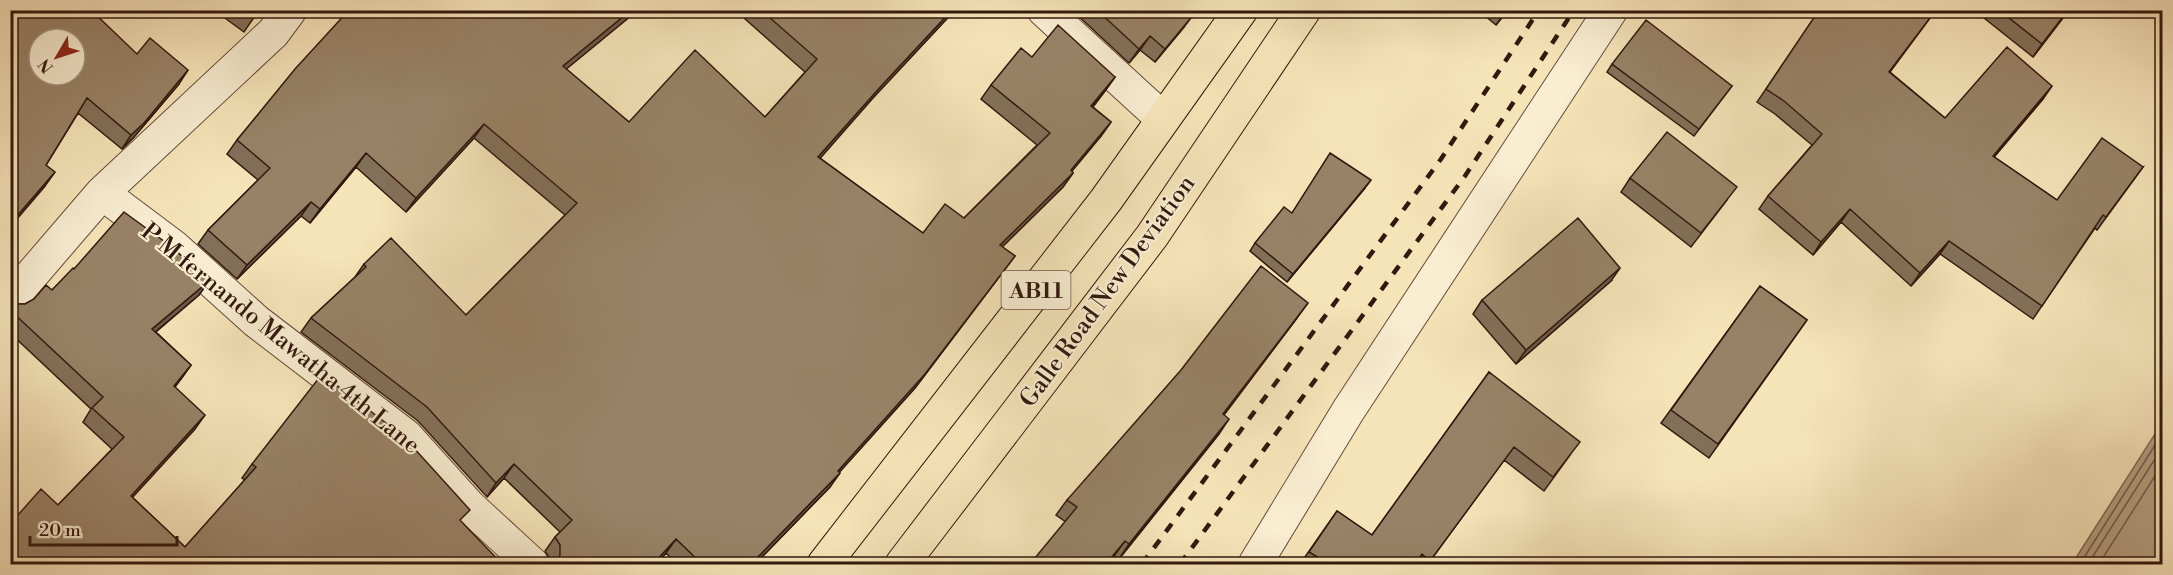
<svg xmlns="http://www.w3.org/2000/svg" width="2173" height="575" font-family="'Libre Bodoni',serif">
<rect width="100%" height="100%" fill="#f6e4b9"/>
<filter id="stains"><feTurbulence type="fractalNoise" baseFrequency=".00333" numOctaves="4"/><feColorMatrix values="0 0 0 0 .2 0 0 0 0 .09 0 0 0 0 .02 0 0 0 .5 -.17"/></filter>
<radialGradient id="worn" r=".72"><stop offset=".6" stop-color="#630" stop-opacity="0"/><stop offset="1" stop-color="#630" stop-opacity=".3"/></radialGradient>
<path fill="#b39f7f" stroke="#7f6952" stroke-width="1.5" d="M2162,423V564H2072Z"/>
<g fill="none" stroke-linecap="round" stroke-linejoin="round">
<path stroke="#725c46" stroke-width="1.5" d="M2080,564L2162,434
M2088,564L2162,448
M2099,564L2162,465"/>
<defs>
<path id="street" d="M1044,10L1163,119
M102,193L174,247L256,321L406,436L469,506L532,564
M10,300L102,193L273,33L290,10
M1255,564L1348,411L1611,10"/>
<path id="primary" d="M824,564L1106,200L1241,10
M902,564L1152,236L1304,10"/>
</defs>
<use href="#street" stroke="#634b39" stroke-width="35"/>
<use href="#primary" stroke="#32180e" stroke-width="35"/>
<use href="#street" stroke="#f9edd2" stroke-width="33"/>
<use href="#primary" stroke="#f6e4b9" stroke-width="33"/>
<path stroke="#32180e" stroke-width="4.5" stroke-dasharray="10 10" stroke-linecap="butt" d="M1142,564L1441,159L1539,10
M1180,564L1465,176L1574,10"/>
</g>
<path fill="#837059" stroke="#32180e" stroke-width="1.5" d="M10,10L137,54L179,84L134,137L122,149L78,113L46,165L45,186L10,227Z
M214,10H259L244,32Z
M349,10H638L566,69L629,122L765,117L805,72L735,10H955L872,99L820,158L923,233L964,218L1037,145L981,99L991,85L1032,57L1115,77L1105,91L1093,107L1111,122L1101,136L1072,171L1073,173L1063,187L1002,247L1015,256L915,388L839,472L830,487L755,564H677L666,553L656,564H550V559L545,551L555,537L560,532L504,478L487,497L418,421L301,332L311,318L355,277L364,264L466,315L565,215L474,138L406,212L356,167L310,223L301,216L237,279L198,244L208,230L258,180L227,154L237,140Z
M1191,10L1184,27L1155,62L1140,50L1129,63L1073,11Z
M1478,10H1508L1496,25Z
M1813,10H1936L1890,72L1945,118L2043,99L1994,157L2057,200L2143,167L2097,230L2095,228L2033,319L1940,254L1911,286L1841,222L1813,255L1759,209L1768,196L1812,145L1775,114L1757,102L1817,14Z
M1974,10H2069L2033,57Z
M1612,64L1732,86L1694,136L1607,72Z
M1630,178L1727,200L1691,247L1621,192Z
M1365,188L1287,282L1250,251L1255,243Z
M74,269L209,281L199,295L156,332L191,365L175,387L195,429L132,497L185,547L245,480L242,478L252,464L462,522L10,564L58,505L112,449L83,422L91,409L10,333V301L17,304H25L52,290Z
M1611,281L1516,364L1473,314L1482,300Z
M1760,286L1807,320L1709,458L1661,423Z
M1297,318L1224,415L1219,434L1119,559L1056,515L1067,500Z
M1489,372L1570,455L1544,491L1504,460L1428,564H1300L1337,511L1372,535Z"/>
<path fill="#6a5b48" stroke="#32180e" stroke-width="1.5" d="M631,10H638L553,80L563,66Z
M952,10H955L872,99L809,171L818,157L882,85Z
M1507,10H1508L1496,25L1504,14Z
M2068,10H2069L2033,57L2042,44Z
M1194,14L1184,27L1155,62L1165,49Z
M1150,36L1140,50L1129,63L1139,49Z
M188,70L179,84L134,137L122,149L131,135Z
M1115,77L1105,91L1082,120L1091,106Z
M2052,86L2043,99L1984,169L1993,156Z
M1111,122L1101,136L1061,184L1071,170Z
M484,124L474,138L406,212L416,198Z
M366,153L356,167L310,223L320,209Z
M55,172L45,186L10,227V224Z
M1073,173L1063,187L990,259L1000,245Z
M1371,180L1365,188L1287,282L1293,274Z
M311,202L301,216L237,279L247,265Z
M1850,209L1841,222L1813,255L1821,242Z
M1949,241L1940,254L1911,286L1920,273Z
M1015,256L915,388L828,485L838,471Z
M1620,268L1611,281L1516,364L1526,350Z
M209,281L199,295L142,343L152,329Z
M1308,303L1297,318L1213,429L1223,414Z
M191,365L181,379L164,400L174,386Z
M205,415L195,429L121,510L131,496Z
M1229,419L1219,434L1119,559L1129,544Z
M514,464L504,478L487,497L496,483Z
M840,473L830,487L755,564H751Z
M676,539L666,553L656,564H653Z
M1125,541L1114,556L1107,564H1106Z"/>
<path fill="#988267" stroke="#32180e" stroke-width="1.5" fill-rule="evenodd" d="M10,10H91L137,54L150,38L188,70L144,123L131,135L87,98L46,165L55,172L10,224ZM39,39H75V75H39Z
M244,10H259L254,18Z
M349,10H631L563,66L629,122L695,50L765,117L817,59L761,10H952L882,85L818,157L923,233L945,204L964,218L1050,133L991,85L1021,48L1032,57L1058,25L1115,77L1091,106L1111,122L1071,170L1073,173L1000,245L1015,256L925,374L838,471L840,473L751,564H702L676,539L653,564H553L556,562L560,555V545L555,537L572,520L514,464L496,483L427,407L311,318L366,267L364,264L391,238L466,315L577,203L484,124L416,198L366,153L320,209L311,202L247,265L208,230L270,168L237,140L295,69Z
M1097,10H1191L1194,14L1165,49L1150,36L1139,49Z
M1500,10H1507L1504,14Z
M1819,10H1936L1889,72L1945,118L2007,47L2052,86L1993,156L2057,200L2102,138L2143,167L2106,217L2103,215L2042,306L1949,241L1920,273L1850,209L1821,242L1768,196L1822,134L1784,101L1766,89Z
M1999,10H2068L2042,44Z
M1646,20L1732,86L1699,129L1612,64Z
M1667,132L1737,187L1701,233L1630,178Z
M1330,153L1371,180L1293,274L1255,243L1284,207L1292,213Z
M124,212L172,247L209,281L152,329L191,365L174,386L205,415L131,496L185,547L256,467L252,464L322,374L403,436L470,510L460,520L502,564H10V524L41,489L58,505L124,437L92,408L103,397L10,310V301L17,304H25L34,299L46,285L52,290L73,268L74,269Z
M1578,218L1620,268L1526,350L1482,300Z
M10,255L17,261L10,268Z
M1261,266L1308,303L1223,414L1229,419L1129,544L1125,541L1106,564H1030L1077,507L1067,500L1181,370Z
M1760,286L1807,320L1718,444L1671,410Z
M1489,372L1580,442L1553,477L1514,447L1430,561L1422,554L1415,564H1329L1309,552L1337,511L1372,535Z"/>
<g text-anchor="middle" stroke-width="4.5" stroke-linejoin="round" paint-order="stroke">
<rect fill="#f9edd2" stroke="#6e5849" stroke-width="1.5" x="1001.5" y="271" width="69" height="38" rx="4.5"/>
<g font-size="22" font-weight="bold" fill="#32180e">
<text x="1036" y="298">AB11</text>
</g>
<g font-size="24" fill="#32180e" stroke="#f9edd2">
<text transform="translate(1107 291) rotate(-54)" y="8">Galle Road New Deviation</text>
<text transform="translate(281 338) rotate(39)" y="8">P M fernando Mawatha 4th Lane</text>
</g>
</g>
<rect width="2173" height="575" fill="none" stroke="#f6e4b9" stroke-width="36"/>
<rect x="12" y="12" width="2149" height="551" fill="none" stroke="#32180e" stroke-width="3"/>
<rect x="18" y="18" width="2137" height="539" fill="none" stroke="#32180e" stroke-width="1.5"/>
<g transform="translate(57 57) rotate(231)"><circle r="28" fill="#f9edd2" stroke="#a99884" stroke-width="1.5"/>
<path d="M0-4.5L10 22L0 15L-10 22Z" fill="#8f2418"/>
<text y="-9" font-size="16" font-weight="bold" text-anchor="middle" fill="#32180e">N</text>
</g>
<path d="M30 536v9h147v-9" fill="none" stroke="#32180e" stroke-width="3"/>
<text x="39" y="536" font-size="18" fill="#32180e" stroke="#f9edd2" stroke-width="4.5" paint-order="stroke">20 m</text>
<rect width="100%" height="100%" filter="url(#stains)"/>
<rect width="100%" height="100%" fill="url(#worn)"/>
</svg>
